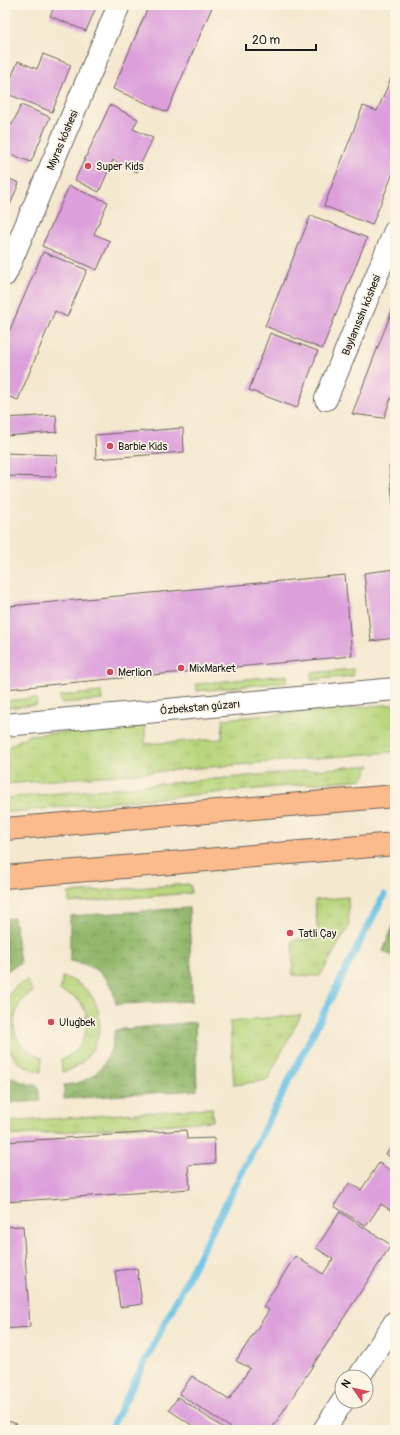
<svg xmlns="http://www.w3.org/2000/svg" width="400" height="1435" font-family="Pangolin,sans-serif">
<defs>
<pattern id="grass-tufts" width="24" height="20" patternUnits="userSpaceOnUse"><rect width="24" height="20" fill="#b8d67d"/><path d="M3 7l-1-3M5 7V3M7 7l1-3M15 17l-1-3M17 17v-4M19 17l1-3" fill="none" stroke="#9eb76b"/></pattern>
<pattern id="forest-crowns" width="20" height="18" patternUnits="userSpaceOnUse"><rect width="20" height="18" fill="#92b76c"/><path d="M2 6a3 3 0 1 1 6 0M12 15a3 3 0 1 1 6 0" fill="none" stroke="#769458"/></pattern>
</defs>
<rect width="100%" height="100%" fill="#fcf5e5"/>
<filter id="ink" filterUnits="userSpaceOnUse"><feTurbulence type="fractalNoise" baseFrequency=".025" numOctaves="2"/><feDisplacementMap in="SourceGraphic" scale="8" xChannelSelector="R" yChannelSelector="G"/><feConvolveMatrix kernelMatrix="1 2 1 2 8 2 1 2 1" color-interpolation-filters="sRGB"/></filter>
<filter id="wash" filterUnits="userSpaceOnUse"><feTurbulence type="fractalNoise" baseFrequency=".012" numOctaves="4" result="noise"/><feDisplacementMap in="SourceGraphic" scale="16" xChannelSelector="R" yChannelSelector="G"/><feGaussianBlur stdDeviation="0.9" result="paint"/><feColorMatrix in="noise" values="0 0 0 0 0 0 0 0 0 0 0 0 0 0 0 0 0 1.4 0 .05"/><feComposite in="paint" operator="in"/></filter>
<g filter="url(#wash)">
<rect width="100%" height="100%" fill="#f4e8cf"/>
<path fill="url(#grass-tufts)" stroke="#6a794c" d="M353,669V676L312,680L311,673Z
M287,675V682L197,691L196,684Z
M101,692L102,700L61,703L60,696Z
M36,698L37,705L5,708V701Z
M395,704V745L392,752L5,784V749L29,735L145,725V744L222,739L223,719Z
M370,765L363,779L11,812L5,810V798Z
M189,884L191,887V893L69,903V893Z
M348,897L349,926L320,976L293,975L292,940L318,939L315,900Z
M63,977C75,980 86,987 93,998C109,1025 94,1066 62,1072L61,1059C83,1054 94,1022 81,1003C76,996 68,994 60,991Z
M27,980L33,992C24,996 19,1003 16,1013C9,1034 22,1051 42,1057L41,1072L25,1067L18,1062L5,1045V1000L15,987Z
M301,1015L267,1080L234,1085L230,1021Z
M212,1108L213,1121L5,1136V1122Z"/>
<path fill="url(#forest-crowns)" stroke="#576a44" d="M189,908L192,1001L116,1004C112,977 96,965 70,961V916Z
M14,918L20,963L5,972V919Z
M395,921V958L383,951Z
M195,1022L197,1090L64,1099V1085C97,1083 111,1061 115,1030Z
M5,1073C15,1080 26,1084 38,1086L40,1101L5,1103Z"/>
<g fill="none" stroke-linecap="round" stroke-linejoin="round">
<path stroke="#6ac3e7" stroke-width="7" d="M110,1430L384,895"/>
</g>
<g id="blocks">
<path fill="#dc9fdb" d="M55,5H97L86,31L50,16Z
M149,5H213L167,112L113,89Z
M43,54L71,65L52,112L5,93L18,61L37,69Z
M395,69V168L372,225L324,206L363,106L377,111Z
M21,105L50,117L31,162L5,152V122L12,125Z
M110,105L138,119L133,129L153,138L137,172L113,160L99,192L75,180Z
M5,177L19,183L5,217Z
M69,186L108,202L94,234L110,241L97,270L42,246Z
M311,215L367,238L322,349L265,326Z
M43,252L87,270L67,317L55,311L18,400L7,396L5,402V341Z
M395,303V387L384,418L352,414Z
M270,333L318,351L297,408L249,390Z
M56,415L57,432L5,436V418Z
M183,428L184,452L96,459L95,435Z
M5,453L57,455L56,477L5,476Z
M389,466H395V513H394Z
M395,569V638L371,641L364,573Z
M345,575L352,656L5,689V610L10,609V606Z
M186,1130L187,1139L214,1138L215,1163L188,1165L190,1189L5,1202V1142Z
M395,1141V1160L386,1154Z
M379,1163L395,1173V1213L381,1204L366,1226L334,1206L349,1183L361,1190Z
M340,1212L391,1245L271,1430H234L179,1394L192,1376L229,1400L250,1368L236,1361L269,1310L263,1307L295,1256L323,1274L333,1259L316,1248Z
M23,1226L30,1327L5,1329V1227Z
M137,1268L142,1304L120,1307L115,1271Z
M178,1397L226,1430H195L196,1428L169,1410Z
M5,1420L17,1424L15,1430H5Z"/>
</g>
</g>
<g filter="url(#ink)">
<use href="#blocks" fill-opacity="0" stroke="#68635b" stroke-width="1"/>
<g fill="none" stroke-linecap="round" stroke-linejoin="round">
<defs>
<path id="street" d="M5,275L119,5
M326,399L395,231
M5,725L395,689
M359,1377L395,1322
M324,1430L343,1401"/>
<path id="primary" d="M5,829L395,796
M5,877L395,844"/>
</defs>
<use href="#street" stroke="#68635b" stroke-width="24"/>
<use href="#primary" stroke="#68635b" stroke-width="24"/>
<use href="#street" stroke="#fff" stroke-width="22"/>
<use href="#primary" stroke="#fbbb8c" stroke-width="22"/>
</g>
</g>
<g fill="#d1495b" stroke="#fcf5e5" stroke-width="1.5">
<circle cx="88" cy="166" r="4"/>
<circle cx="110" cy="446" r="4"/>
<circle cx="181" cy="668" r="4"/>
<circle cx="110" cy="672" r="4"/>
<circle cx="290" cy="933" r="4"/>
<circle cx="51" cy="1022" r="4"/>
</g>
<g text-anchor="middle" stroke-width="3.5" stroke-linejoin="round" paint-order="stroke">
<g font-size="11" fill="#1c1c1c" stroke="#fcf5e5">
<text transform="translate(62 140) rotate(-67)" y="4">Miyras kóshesi</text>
<text transform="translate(361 315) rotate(-68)" y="4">Baylanısshı kóshesi</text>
<text transform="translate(200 707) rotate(-5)" y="4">Ózbekstan gúzarı</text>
</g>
<g font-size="11" fill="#1c1c1c" stroke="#fcf5e5" text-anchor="start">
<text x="96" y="170">Super Kids</text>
<text x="118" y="450">Barbie Kids</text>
<text x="189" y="672">MixMarket</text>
<text x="118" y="676">Merlion</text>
<text x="298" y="937">Tatli Çay</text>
<text x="59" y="1026">Uluǵbek</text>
</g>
</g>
<rect width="400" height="1435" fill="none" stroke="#fcf5e5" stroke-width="20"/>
<g transform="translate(354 1389) rotate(304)"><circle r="19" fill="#fcf5e5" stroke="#a29e95"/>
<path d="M0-3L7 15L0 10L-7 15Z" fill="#d1495b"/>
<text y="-6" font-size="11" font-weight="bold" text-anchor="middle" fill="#1c1c1c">N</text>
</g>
<path d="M246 44v6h70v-6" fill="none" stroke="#1c1c1c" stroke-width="2"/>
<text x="252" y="44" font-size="12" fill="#1c1c1c" stroke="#fcf5e5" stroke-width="3" paint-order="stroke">20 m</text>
</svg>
